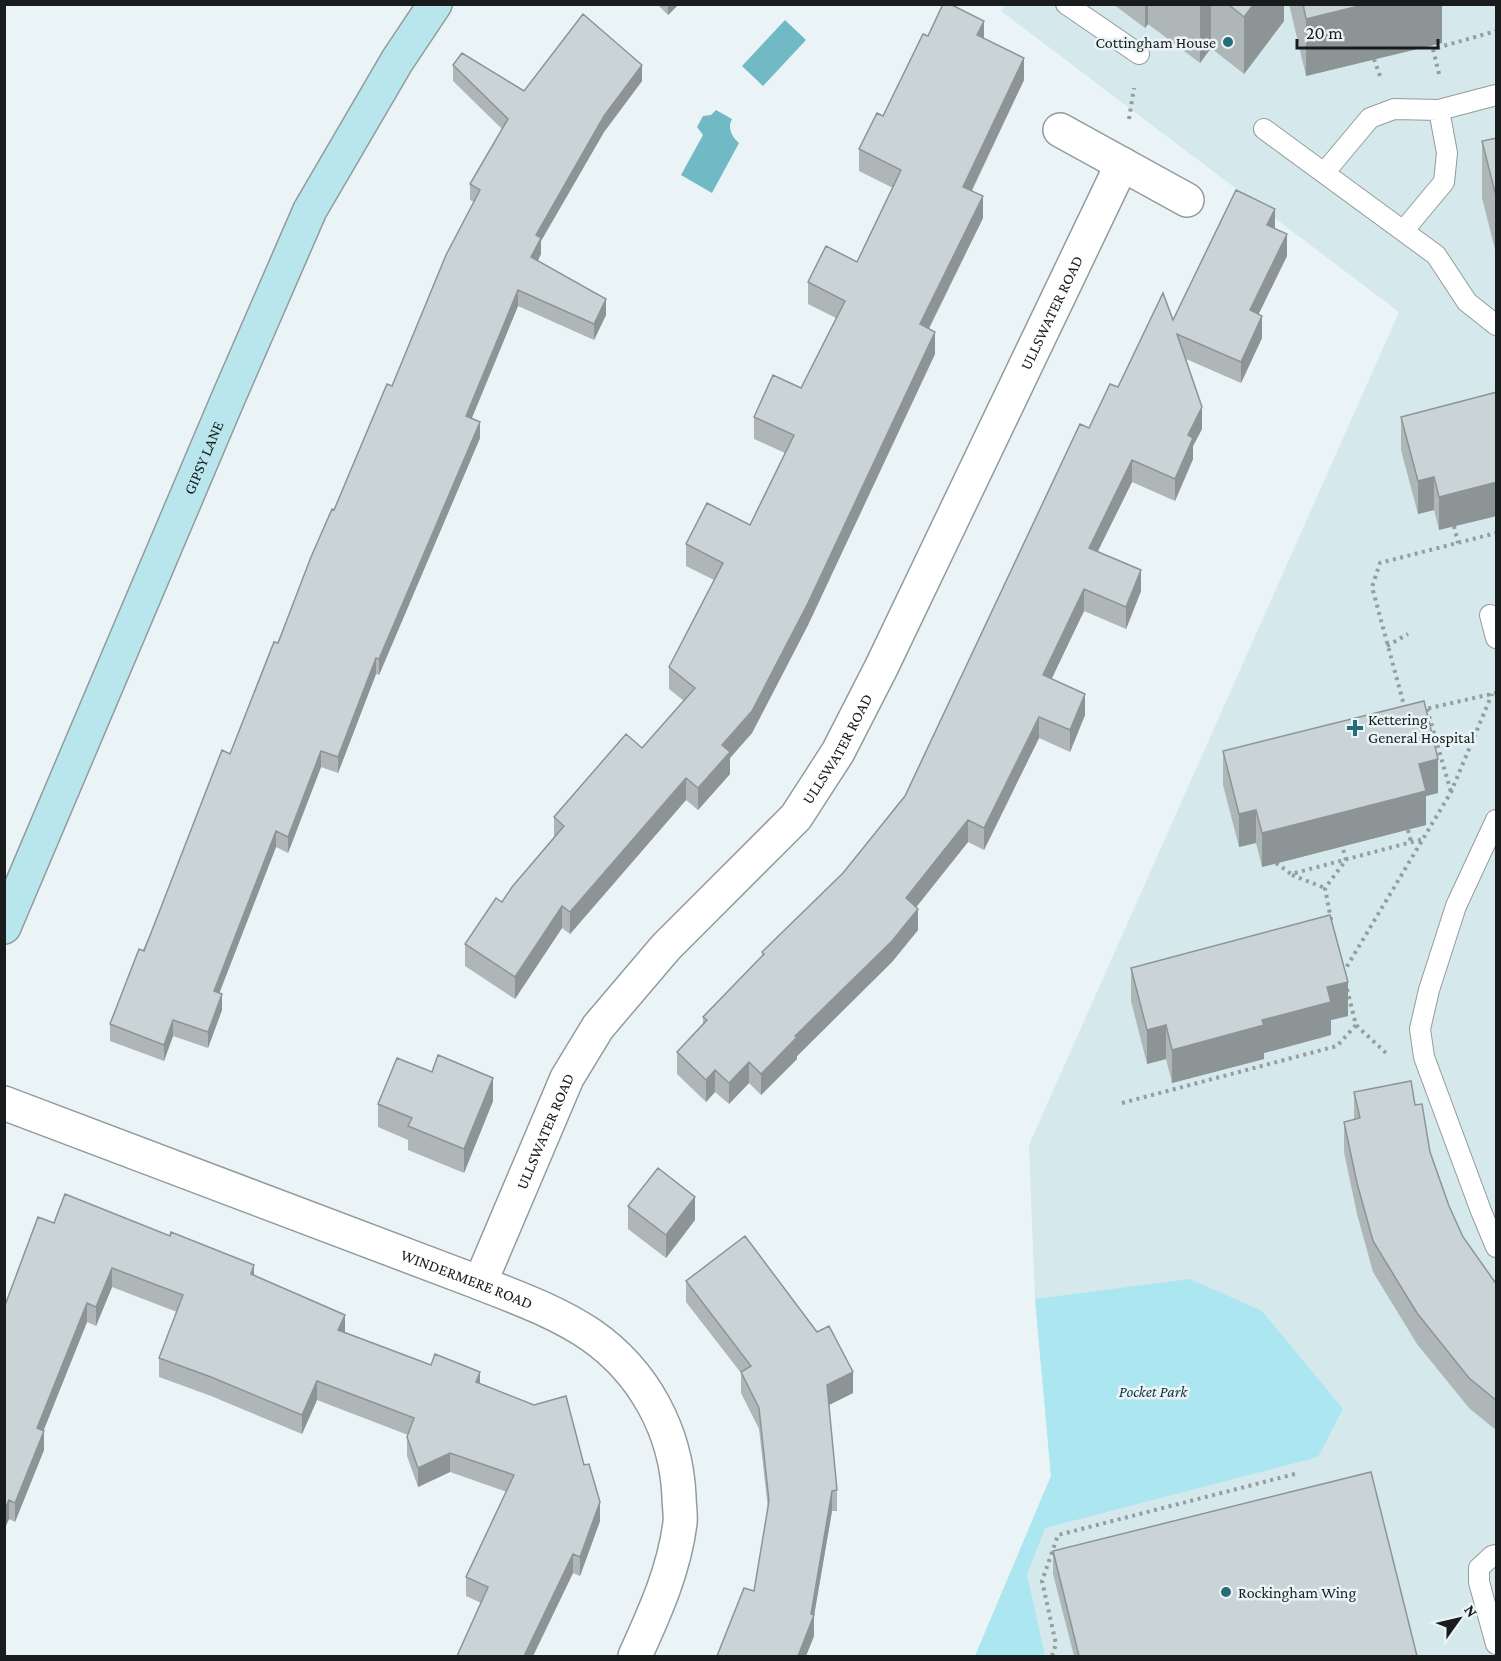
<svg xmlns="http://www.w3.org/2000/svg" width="1501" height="1661" font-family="'Crimson Pro',serif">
<rect width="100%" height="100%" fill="#eaf4f6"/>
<path fill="#d5e8ec" d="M1006,4L1496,5V1656H975L1051,1476L1035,1299L1029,1145L1399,312L1001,11Z"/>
<path fill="#abe6f1" d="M1190,1279L1262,1311L1343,1409L1318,1457L1045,1528L1027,1575L1045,1656H975L1051,1476L1035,1299Z"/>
<path fill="#72b9c6" d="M785,20L806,40L763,86L742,66Z
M716,110L732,119C727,128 732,137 739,143L712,193L681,175L703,135L697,127L703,116L711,115Z"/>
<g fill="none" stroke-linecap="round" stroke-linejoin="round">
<defs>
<path id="lane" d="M1066,4L1139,54
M1264,129L1436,255L1467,302L1496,325
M1324,173L1370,118L1394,109L1439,110L1496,95
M1404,230L1444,182L1447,153L1439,110
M1490,615L1496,638
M1496,820L1456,906L1429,990L1420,1029L1424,1057L1481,1211L1496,1247
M1496,1555L1492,1556L1479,1568V1582L1496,1644"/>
<g id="street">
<path d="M1060,130L1187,200"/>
<path id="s1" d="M4,1103L480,1283C518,1298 557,1312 591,1335C644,1372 676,1431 679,1496C679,1505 681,1515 680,1523C674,1571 654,1614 635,1656"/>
<path id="s2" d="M480,1283L567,1078L598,1027L666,947L796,817L838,752L881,668L1122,164"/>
</g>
<g id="secondary">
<path id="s3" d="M4,927L227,401L310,210L397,61L435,4"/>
</g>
</defs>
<use href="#lane" stroke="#929b9d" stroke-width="22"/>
<use href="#street" stroke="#929b9d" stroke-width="36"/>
<use href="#secondary" stroke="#929b9d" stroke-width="36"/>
<path stroke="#959d9e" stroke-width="4" stroke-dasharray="3 4.5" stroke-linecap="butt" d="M1374,59L1380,76
M1439,74L1433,49L1496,31
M1129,119L1134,88
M1454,526L1458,543
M1387,646L1408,634
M1405,709L1372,587L1380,563L1496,533
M1427,709L1451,792
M1421,710L1496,693
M1408,830L1411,842
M1276,863L1291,874L1423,839
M1292,875L1325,888
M1331,920L1325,888L1346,860L1342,845
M1343,973L1451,792L1492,694
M1347,989L1356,1025L1386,1053
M1122,1103L1337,1046L1356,1025
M1052,1656L1056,1644L1042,1581L1058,1535L1295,1474"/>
<use href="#lane" stroke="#fff" stroke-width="20"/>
<use href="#street" stroke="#fff" stroke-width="33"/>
<use href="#secondary" stroke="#b9e6ed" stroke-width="33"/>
</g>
<path fill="#aeb6b8" d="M657,4H679L668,15Z
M1113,4H1284V21L1244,74L1211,48L1200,63L1148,24L1145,28Z
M1289,4H1442V43L1306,76Z
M928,36L984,38L1024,80L972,191L983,218L929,329L935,354L808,625L752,733L730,758V774L698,810L686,800L570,934L562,928L515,999L465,966V944L502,902L554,837V817L642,748L684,701L669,689V667L714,580L686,566V544L750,525L785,453L754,439V417L801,388L836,318L808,304V282L857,262L893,188L859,171V149L883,116Z
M453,65L524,91L642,81L604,132L541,241V254L538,261L606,315L594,340L518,306L472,418L480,438L379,675L376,674L338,773L321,767L288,853L276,847L219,993L222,1010L208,1048L173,1036L164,1061L110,1041V1024L230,754L334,510L392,386L474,202L470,200V184L502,129L453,81Z
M1497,138V257L1482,198V141Z
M1275,229L1287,256L1258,314L1262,338L1241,383L1186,359L1202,429L1193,446V459L1175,501L1132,482L1098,551L1141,591L1126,629L1084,611L1051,679L1085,715L1070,752L1039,738L984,850L968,842L916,907L918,930L892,962L797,1056V1059L761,1095L749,1083L729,1104L715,1092L706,1102L677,1074V1052L703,1024V1017L762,956V952L843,873L905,796L1089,428L1118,387L1173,320Z
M1497,392L1439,530L1434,510L1418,514L1401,450V417Z
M1223,751L1438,793L1426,796V825L1262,867L1256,843L1239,847L1223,785Z
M1131,968L1348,1016L1331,1020V1035L1264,1053V1059L1172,1083L1166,1059L1147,1064L1131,1001Z
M1354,1092L1415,1105L1430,1152L1449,1206L1463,1237L1497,1285V1431L1469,1408L1417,1344L1373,1272L1357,1214L1344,1152V1122L1354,1119Z
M493,1101L464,1173L408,1150V1140L378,1127V1104Z
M628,1206L695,1220L666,1258L628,1229Z
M54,1223L254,1276L345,1332L480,1384L584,1465L600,1521L580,1576L573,1573L533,1656H457L481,1603L466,1596V1577L507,1492L450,1472L418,1487L407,1456V1437L408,1435L317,1400L302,1434L211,1396L159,1377V1358L177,1312L112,1287L96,1326L87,1322L43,1431L44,1450L15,1522L9,1519L4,1530Z
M686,1281L853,1393L829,1405L837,1490V1511H832L814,1615V1636L806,1656H717L754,1591L768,1509L759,1429L741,1393V1373L686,1302Z
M1053,1551L1417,1656H1074L1053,1574Z"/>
<path fill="#8d9496" d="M668,4H679L668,15Z
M1145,4H1148V24L1145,28Z
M1201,4H1211V48L1200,63V6Z
M1254,4H1284V21L1244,74V17Z
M1367,4H1442V43L1306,76V19Z
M984,21V43L977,35Z
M1024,58V80L963,208V187Z
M642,65V81L604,132L541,241V254L531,273V257L536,235L604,116Z
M983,196V218L920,346V324Z
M1275,209V231L1267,225Z
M1287,234V256L1250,332V310Z
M518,290V306L466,432V416Z
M606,299V315L594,340V324Z
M1262,316V338L1241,383V362Z
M935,332V354L808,625L752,733L730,758V774L698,810V788Z
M1202,407V429L1193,446V459L1175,501V479L1188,435Z
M480,422V438L379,675V659Z
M1132,460V482L1089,569V548Z
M1434,477V510L1418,514V481Z
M1497,482V516L1439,530V497Z
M1141,570V591L1126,629V607Z
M1084,589V611L1043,697V675Z
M376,658V674L338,773V757Z
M1085,694V715L1070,752V730Z
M1039,717V738L984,850V828Z
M321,751V767L288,853V837Z
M1438,759V793L1426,796V825L1262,867V833L1419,764Z
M686,778V800L570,934V912Z
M1256,810V843L1239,847V814Z
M968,820V842L906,920V898Z
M276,831V847L214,1007V991Z
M562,906V928L515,999V977Z
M918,909V930L892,962L797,1056V1059L761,1095V1074L795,1036Z
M1348,982V1016L1331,1020V1035L1264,1053V1059L1172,1083V1050L1327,987Z
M222,994V1010L208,1048V1032Z
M173,1020V1036L164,1061V1045Z
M1166,1025V1059L1147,1064V1030Z
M749,1062V1083L729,1104V1083Z
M715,1070V1092L706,1102V1080Z
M493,1078V1101L464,1173V1149Z
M695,1197V1220L666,1258V1235Z
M254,1265V1284L251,1274Z
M112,1268V1287L96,1326V1307Z
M87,1303V1322L37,1447V1428Z
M345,1315V1334L338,1330Z
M480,1372V1391L476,1382Z
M853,1372V1393L827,1406V1385Z
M317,1381V1400L302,1434V1415Z
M44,1431V1450L15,1522V1503Z
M450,1453V1472L418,1487V1468Z
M832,1491V1511L814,1616V1636L806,1656H798L811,1614Z
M9,1500V1519L4,1530V1511Z
M600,1502V1521L580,1576V1557Z
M573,1554V1573L533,1656H524Z"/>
<path fill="#cad4d6" stroke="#8d9496" stroke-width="1.5" d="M943,4H950L984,21L977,35L1024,58L963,187L983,196L920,324L935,332L808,603L752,711L722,745L730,752L698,788L686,778L570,912L562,906L515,977L465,944L496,898L502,902L512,887L564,826L554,817L626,734L642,748L695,688L669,667L723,563L686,544L707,503L750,525L794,435L754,417L773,375L801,388L845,301L808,282L826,246L857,262L901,170L859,149L877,113L883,116L923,34L928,36Z
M1228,4H1254L1244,17Z
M1303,4H1367L1306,19Z
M583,14L642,65L604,116L536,235L541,238L531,257L606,299L594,324L518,290L466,416L480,422L379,659L376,658L338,757L321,751L288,837L276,831L214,991L222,994L208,1032L173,1020L164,1045L110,1024L139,949L144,951L222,750L230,754L274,642L278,643L311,557L332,509L334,510L387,384L392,386L446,255L480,190L470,184L508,119L453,65L462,53L524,91Z
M1497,138V200L1482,141Z
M1236,190L1275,209L1267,225L1287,234L1250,310L1262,316L1241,362L1177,334L1202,407L1188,435L1193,438L1175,479L1132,460L1089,548L1141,570L1126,607L1084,589L1043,675L1085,694L1070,730L1039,717L984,828L968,820L906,898L918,909L892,941L795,1036L797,1037L761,1074L749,1062L729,1083L715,1070L706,1080L677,1052L707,1020L703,1017L764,954L762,952L843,873L905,796L1080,424L1089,428L1110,384L1118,387L1163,293L1173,320Z
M1497,392V482L1439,497L1434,477L1418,481L1401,417Z
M1424,701L1438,759L1419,764L1426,791L1262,833L1256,810L1239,814L1223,751Z
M1330,915L1348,982L1327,987L1331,1002L1262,1020L1264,1025L1172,1050L1166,1025L1147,1030L1131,968Z
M438,1055L493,1078L464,1149L408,1126L412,1118L378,1104L397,1058L432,1072Z
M1411,1081L1415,1105L1422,1104L1430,1152L1449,1206L1463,1237L1497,1285V1401L1469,1378L1417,1313L1373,1241L1357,1183L1344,1122L1360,1118L1354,1092Z
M658,1168L695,1197L666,1235L628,1206Z
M65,1194L170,1236L171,1232L254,1265L251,1274L345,1315L338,1330L431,1365L435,1354L480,1372L476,1382L534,1405L566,1396L584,1465L589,1464L600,1502L580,1557L573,1554L524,1656H457L488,1587L466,1577L514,1475L450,1453L418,1468L407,1437L414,1418L317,1381L302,1415L211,1377L159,1358L183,1295L112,1268L96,1307L87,1303L37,1428L44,1431L15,1503L9,1500L4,1511V1308L38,1217L54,1223Z
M745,1236L817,1332L829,1326L853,1372L827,1385L837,1490L832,1491L811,1614L814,1615L798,1656H717L744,1588L754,1591L769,1501L759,1408L741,1372L751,1366L686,1281Z
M1371,1472L1417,1656H1079L1053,1551Z"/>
<g fill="#266d7a" stroke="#eaf4f6" stroke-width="2">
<circle cx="1228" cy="42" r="6"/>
<path d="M1352 719h6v6h6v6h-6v6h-6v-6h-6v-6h6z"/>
<circle cx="1226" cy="1592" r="6"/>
</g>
<g text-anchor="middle" stroke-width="5" stroke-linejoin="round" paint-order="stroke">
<g font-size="16" fill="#181c1c" stroke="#eaf4f6" text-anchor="start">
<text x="1216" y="48" text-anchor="end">Cottingham House</text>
<text x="1368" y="725">Kettering<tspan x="1368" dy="18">General Hospital</tspan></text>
<text x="1238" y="1598">Rockingham Wing</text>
</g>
<g font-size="16" fill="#181c1c" stroke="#eaf4f6">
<text dy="6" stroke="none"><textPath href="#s2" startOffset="1137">ULLSWATER ROAD</textPath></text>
<text dy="6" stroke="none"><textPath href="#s3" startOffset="510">GIPSY LANE</textPath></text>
<text dy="6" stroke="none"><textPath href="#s2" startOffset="651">ULLSWATER ROAD</textPath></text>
<text dy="6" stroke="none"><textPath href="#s2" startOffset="165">ULLSWATER ROAD</textPath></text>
<text dy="6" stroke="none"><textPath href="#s1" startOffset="495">WINDERMERE ROAD</textPath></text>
</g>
<g font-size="16" font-style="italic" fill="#11343b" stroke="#eaf4f6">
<text x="1153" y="1397">Pocket Park</text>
</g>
</g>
<rect width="1501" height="1661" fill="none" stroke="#181c1c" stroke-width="12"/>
<g transform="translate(1459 1619) rotate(56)" stroke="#eaf4f6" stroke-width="4.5" paint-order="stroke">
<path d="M0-4.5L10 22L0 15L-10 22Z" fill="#181c1c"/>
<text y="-9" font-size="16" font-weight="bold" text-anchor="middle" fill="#181c1c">N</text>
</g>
<path d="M1297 39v9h141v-9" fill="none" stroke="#181c1c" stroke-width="3"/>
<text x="1306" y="39" font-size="18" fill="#181c1c" stroke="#eaf4f6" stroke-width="4.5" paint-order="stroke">20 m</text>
</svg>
